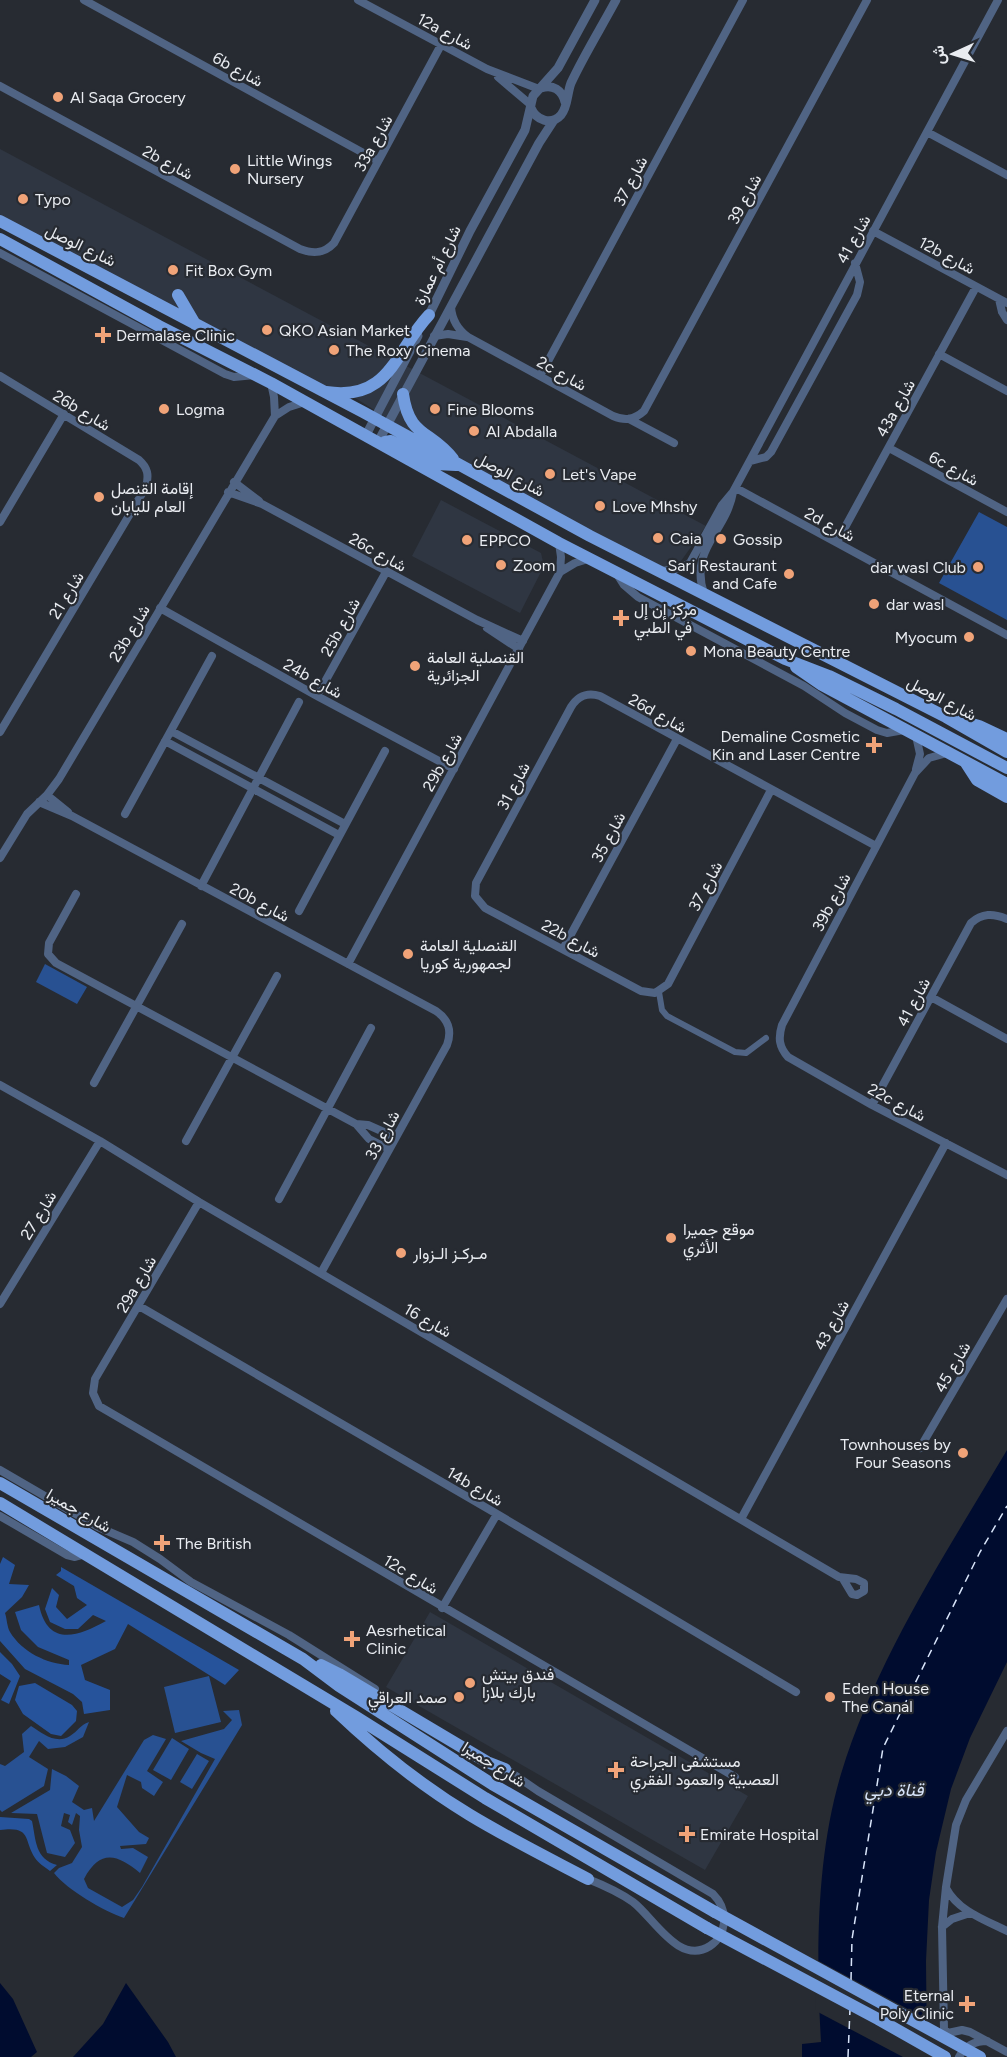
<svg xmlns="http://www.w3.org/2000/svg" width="1007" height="2057" font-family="Figtree,Vazirmatn,sans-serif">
<rect width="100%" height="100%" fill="#272b32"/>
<path fill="#2f3642" d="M0,149L706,526L676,568L665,576L423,441L349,394L321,392L0,220Z
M441,500L541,553L544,566L520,613L412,556Z
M430,1612L748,1796L705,1870L386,1687Z"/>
<path fill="#285192" d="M979,512L1007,527V620L939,583Z
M45,964L87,987L77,1004L36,982Z
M209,1676L221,1722L175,1733L164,1687Z
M239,1710L242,1725L124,1918C104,1911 67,1890 54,1873L59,1868L72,1863L82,1847L79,1830L80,1816L76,1813L72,1825L68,1822L70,1815L64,1813L61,1826L70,1830L75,1843L65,1857L47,1853L37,1814L11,1813L50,1790L52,1769L66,1776L79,1786L72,1802L84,1810L92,1808L94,1821L144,1740L153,1735L166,1739L147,1771L163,1782L154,1796L142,1788L141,1782L127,1775L117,1807L139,1832L149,1838L146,1844L120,1846L121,1849L133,1848L148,1857L140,1873C117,1854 100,1849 84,1879L88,1888L122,1907L133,1900L142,1887L215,1759L201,1753L181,1741L224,1729L232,1720L223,1711Z
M89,1722L83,1737L65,1747L48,1749L39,1741L29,1757L48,1769L44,1786L2,1812L0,1810V1764L5,1766L24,1752L22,1734L31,1726C42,1733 56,1745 70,1736C78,1731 80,1725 89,1722Z
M172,1738L189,1749L171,1780L153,1770Z
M197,1754L209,1761L192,1789L180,1782Z"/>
<path fill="#26539b" d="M3,1557L15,1565L9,1584L29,1585L22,1597L5,1613C7,1619 7,1627 10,1632C22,1652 47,1664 69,1665V1660L38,1647L21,1630L15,1612L39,1605C48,1647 77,1637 106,1621L93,1615L78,1629H65L50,1622L45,1609L52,1588L59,1595L56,1607L67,1619L87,1605L77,1598L74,1586L56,1575L61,1571V1567L239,1670L225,1685L128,1624L115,1649L81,1665L85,1680L110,1690V1710L84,1714L82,1702L73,1694L25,1669L0,1641V1564Z
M0,1652L12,1664L20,1676L9,1704L1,1700L11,1681L0,1674Z
M35,1683L72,1705L77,1711L76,1721L61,1736L51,1734L23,1714L15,1700L19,1686Z
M0,1817L29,1819L32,1821C36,1840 35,1859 57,1865L50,1871C45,1867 38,1863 35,1858C23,1839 32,1826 0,1830Z"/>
<path fill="#000c2f" d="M1007,1450V1662L970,1738L951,1789L936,1852L929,1900L926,1961L927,2057H802V2044L821,2042C816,1956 816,1857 841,1774C877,1657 945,1555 1007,1450Z
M0,1983L13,1999L37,2052L31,2057H0Z
M126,1983L168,2042L176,2057H73L103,2024Z"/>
<path fill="#272b32" d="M815,1959L930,2021V2057H903L816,2011Z"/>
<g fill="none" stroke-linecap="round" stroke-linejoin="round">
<path stroke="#d8e5fa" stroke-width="1.5" stroke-dasharray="8 6" stroke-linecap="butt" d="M851,1980L852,1939L883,1748L980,1552L1007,1506
M848,2057L850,2009"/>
<path stroke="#506484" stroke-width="6" d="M659,992L662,1010L667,1016L735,1052L746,1053L766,1038"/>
<path stroke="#506484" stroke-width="8" d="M84,0L378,161
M358,0L487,69L539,89
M498,77L531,105
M0,86L300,249C313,254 324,254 334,243L441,45
M927,132L1007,175
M873,231L1007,303
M0,253L225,374L234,377L255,375
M999,299L1002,312L1007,320
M451,307C452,320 457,329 468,337L613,416C625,421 634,420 644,411L867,0
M434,336L448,334L467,337
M939,354L1007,391
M0,376L139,460C148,468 149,475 146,487L0,732
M540,376L743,0
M271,383L274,397L275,416
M629,419L674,443
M889,448L1007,512
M750,461L766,457L771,452L857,295L860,282L855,263
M234,482L259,501
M736,488L1007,635
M228,492L262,504L477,620L523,641
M0,522L64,414
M837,542L976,287
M662,571L680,568L690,563L722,505L732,493
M560,572L575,563L588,559
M617,574L624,585L638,597L804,686L845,713L877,730L887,733L904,730
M704,594C689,548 726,533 733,492L998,0
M160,608L317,696L454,769
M487,628L519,649
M317,696L386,572
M171,731L345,824
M916,736L920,754L916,769
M165,741L339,835
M947,753L929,758L915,773L782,1025C778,1038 779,1047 788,1057L872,1105L1007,1175
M771,790L668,984L655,993L641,991L485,908L475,896L476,883L571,707C578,696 587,692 600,696L876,846
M47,795L68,812
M39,802L72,816L436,1011C449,1020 452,1031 447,1045L321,1273
M125,814L212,656
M0,858L27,814L47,795L59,779L275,416L289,407L305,402
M201,886L299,702
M76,894L49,943L48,954L56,963L356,1124L368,1125L395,1137
M299,911L385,751
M563,949L677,739
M348,964L560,572L561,557L559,543
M931,997L1007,1039
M94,1083L182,924
M0,1085L100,1141L199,1202L839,1577L856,1579L864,1583V1591L857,1595L852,1594L843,1579
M872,1105L971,923C982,913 993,913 1007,919
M356,1124L369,1139L389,1149
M186,1141L277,976
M279,1199L371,1028
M199,1202L95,1379L93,1393L99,1406L735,1777
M0,1304L100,1141
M139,1306L497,1514L796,1692
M920,1448L1007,1299
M0,1470L98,1527L133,1542L160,1559L191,1582L289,1635L375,1689
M0,1516L67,1555L75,1557L86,1554
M741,1519L946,1143
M442,1608L497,1514
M1007,1731L966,1800L956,1825L946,1887L942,1927L944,2030L948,2033L962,2030L970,2032L1007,2052
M503,1767L538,1791L713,1894C721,1902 725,1912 724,1923C723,1932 718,1941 710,1946C679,1966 654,1918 633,1902C619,1892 603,1885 588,1879
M946,1888C958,1911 985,1920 1007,1931
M942,1927L952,1919L970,1913
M959,2057C965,2046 974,2041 987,2041"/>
<path stroke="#506484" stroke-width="9" d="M541,88C553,84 562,90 565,102
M531,108C536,120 551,126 561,115C568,107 567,93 571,83C584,55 601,28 616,0
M427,319L470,231L525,130L533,96L558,68L595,0
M366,435L418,336
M378,442L539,143L554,120"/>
<path stroke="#729cde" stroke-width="12" d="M0,221L363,412L590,536L946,717L1007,752
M0,239L159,326L271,383L559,543L785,659L829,676L896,709L1007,768
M178,295L195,324
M326,392C390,402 395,351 429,315
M403,394C409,438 431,430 453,459
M385,442L391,441L436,464L456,465
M796,667L822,685L1007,784
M961,721L979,726L1007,739
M966,763L977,780L1007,797
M0,1483L303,1659L339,1686L492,1784L715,1912
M0,1503L356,1717L485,1798L707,1928
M321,1665L339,1674L487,1762L505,1769
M336,1711C377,1750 422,1786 470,1815C508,1838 548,1858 588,1879"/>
<path stroke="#729cde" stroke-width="12" d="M715,1912L980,2057
M707,1928L878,2019L945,2057"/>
</g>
<g fill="#f0a378" stroke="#272b32" stroke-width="2">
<circle cx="58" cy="97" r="6"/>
<circle cx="235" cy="169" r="6"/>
<circle cx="23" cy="199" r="6"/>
<circle cx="173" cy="270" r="6"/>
<circle cx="267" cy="330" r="6"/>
<path d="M100 326h6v6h6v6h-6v6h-6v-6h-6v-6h6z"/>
<circle cx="334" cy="350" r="6"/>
<circle cx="164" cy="409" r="6"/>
<circle cx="435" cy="409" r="6"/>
<circle cx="474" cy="431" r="6"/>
<circle cx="550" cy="474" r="6"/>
<circle cx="99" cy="497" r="6"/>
<circle cx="600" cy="506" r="6"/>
<circle cx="658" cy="538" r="6"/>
<circle cx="721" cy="539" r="6"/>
<circle cx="467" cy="540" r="6"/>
<circle cx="501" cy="565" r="6"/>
<circle cx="978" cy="567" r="6"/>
<circle cx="789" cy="574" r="6"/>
<circle cx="874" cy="604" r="6"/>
<path d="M618 609h6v6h6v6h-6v6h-6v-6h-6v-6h6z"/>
<circle cx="969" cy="637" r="6"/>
<circle cx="691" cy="651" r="6"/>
<circle cx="415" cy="666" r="6"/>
<path d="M871 736h6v6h6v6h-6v6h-6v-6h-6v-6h6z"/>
<circle cx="408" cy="954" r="6"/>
<circle cx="671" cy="1238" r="6"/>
<circle cx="401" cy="1253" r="6"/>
<circle cx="963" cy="1453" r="6"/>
<path d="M159 1534h6v6h6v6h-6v6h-6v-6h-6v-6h6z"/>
<path d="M349 1630h6v6h6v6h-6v6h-6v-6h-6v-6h6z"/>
<circle cx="470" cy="1683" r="6"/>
<circle cx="459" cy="1697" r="6"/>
<circle cx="830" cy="1697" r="6"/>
<path d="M613 1761h6v6h6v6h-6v6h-6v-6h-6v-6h6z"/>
<path d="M684 1825h6v6h6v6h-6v6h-6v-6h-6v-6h6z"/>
<path d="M964 1995h6v6h6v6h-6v6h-6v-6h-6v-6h6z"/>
</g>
<g text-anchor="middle" stroke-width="4.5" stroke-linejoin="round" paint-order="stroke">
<g font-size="16" fill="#e9ecf1" stroke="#272b32">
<text transform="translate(445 31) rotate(28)" y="6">12a شارع</text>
<text transform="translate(238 69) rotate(29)" y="6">6b شارع</text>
<text transform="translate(373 143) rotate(-61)" y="6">33a شارع</text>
<text transform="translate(168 162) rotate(28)" y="6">2b شارع</text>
<text transform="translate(630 181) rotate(-62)" y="6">شارع 37</text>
<text transform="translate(744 199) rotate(-62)" y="6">شارع 39</text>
<text transform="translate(853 239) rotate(-61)" y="6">شارع 41</text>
<text transform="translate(81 245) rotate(26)" y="6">شارع الوصل</text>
<text transform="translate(947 255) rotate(28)" y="6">12b شارع</text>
<text transform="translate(437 265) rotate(-64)" y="6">شارع أم عمارة</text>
<text transform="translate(562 373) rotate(29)" y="6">2c شارع</text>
<text transform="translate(895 408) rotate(-61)" y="6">43a شارع</text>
<text transform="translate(82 410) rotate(31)" y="6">26b شارع</text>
<text transform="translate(954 468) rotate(29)" y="6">6c شارع</text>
<text transform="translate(510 474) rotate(28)" y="6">شارع الوصل</text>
<text transform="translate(830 524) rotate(28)" y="6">2d شارع</text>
<text transform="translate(378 552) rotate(29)" y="6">26c شارع</text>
<text transform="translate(66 595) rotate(-59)" y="6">شارع 21</text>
<text transform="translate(340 627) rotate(-61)" y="6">25b شارع</text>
<text transform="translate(129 633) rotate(-59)" y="6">23b شارع</text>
<text transform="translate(313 678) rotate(29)" y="6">24b شارع</text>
<text transform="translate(942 698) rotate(28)" y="6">شارع الوصل</text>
<text transform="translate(658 713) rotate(29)" y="6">26d شارع</text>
<text transform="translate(442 762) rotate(-61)" y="6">29b شارع</text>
<text transform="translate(513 786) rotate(-62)" y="6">شارع 31</text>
<text transform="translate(608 837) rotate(-62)" y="6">شارع 35</text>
<text transform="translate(705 886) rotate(-62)" y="6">شارع 37</text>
<text transform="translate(260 902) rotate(28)" y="6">20b شارع</text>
<text transform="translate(831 902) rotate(-62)" y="6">39b شارع</text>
<text transform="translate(571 938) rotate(28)" y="6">22b شارع</text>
<text transform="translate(913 1002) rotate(-62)" y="6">شارع 41</text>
<text transform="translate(897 1102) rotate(28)" y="6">22c شارع</text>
<text transform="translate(382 1135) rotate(-61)" y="6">شارع 33</text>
<text transform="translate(38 1215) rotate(-59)" y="6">شارع 27</text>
<text transform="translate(136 1284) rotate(-60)" y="6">29a شارع</text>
<text transform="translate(428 1320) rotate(30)" y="6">شارع 16</text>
<text transform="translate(831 1325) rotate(-61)" y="6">شارع 43</text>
<text transform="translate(952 1367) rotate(-60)" y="6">شارع 45</text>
<text transform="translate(475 1486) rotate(30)" y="6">14b شارع</text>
<text transform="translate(79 1510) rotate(30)" y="6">شارع جميرا</text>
<text transform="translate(411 1574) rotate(31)" y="6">12c شارع</text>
<text transform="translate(494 1764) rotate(32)" y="6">شارع جميرا</text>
</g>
<g font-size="16" fill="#e9ecf1" stroke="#272b32" text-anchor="start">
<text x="70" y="103">Al Saqa Grocery</text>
<text x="247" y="166">Little Wings<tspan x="247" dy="18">Nursery</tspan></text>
<text x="35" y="205">Typo</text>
<text x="185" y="276">Fit Box Gym</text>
<text x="279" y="336">QKO Asian Market</text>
<text x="116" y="341">Dermalase Clinic</text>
<text x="346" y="356">The Roxy Cinema</text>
<text x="176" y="415">Logma</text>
<text x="447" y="415">Fine Blooms</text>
<text x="486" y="437">Al Abdalla</text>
<text x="562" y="480">Let's Vape</text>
<text x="111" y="494">إقامة القنصل<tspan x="111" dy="18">العام لليابان</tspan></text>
<text x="612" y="512">Love Mhshy</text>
<text x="670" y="544">Caia</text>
<text x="733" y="545">Gossip</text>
<text x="479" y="546">EPPCO</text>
<text x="513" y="571">Zoom</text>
<text x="777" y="571" text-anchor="end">Sarj Restaurant<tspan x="777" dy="18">and Cafe</tspan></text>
<text x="966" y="573" text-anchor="end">dar wasl Club</text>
<text x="886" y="610">dar wasl</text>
<text x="634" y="615">مركز إن إل<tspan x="634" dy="18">في الطبي</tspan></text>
<text x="957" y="643" text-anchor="end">Myocum</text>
<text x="703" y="657">Mona Beauty Centre</text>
<text x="427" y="663">القنصلية العامة<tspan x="427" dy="18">الجزائرية</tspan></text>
<text x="860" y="742" text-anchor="end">Demaline Cosmetic<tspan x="860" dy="18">Kin and Laser Centre</tspan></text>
<text x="420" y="951">القنصلية العامة<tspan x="420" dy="18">لجمهورية كوريا</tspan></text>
<text x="683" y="1235">موقع جميرا<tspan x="683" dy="18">الأثري</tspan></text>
<text x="413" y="1259">مـركـز الـزوار</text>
<text x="951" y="1450" text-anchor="end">Townhouses by<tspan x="951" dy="18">Four Seasons</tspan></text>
<text x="176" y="1549">The British</text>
<text x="366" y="1636">Aesrhetical<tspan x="366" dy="18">Clinic</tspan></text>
<text x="482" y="1680">فندق بيتش<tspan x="482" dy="18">بارك بلازا</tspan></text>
<text x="842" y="1694">Eden House<tspan x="842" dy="18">The Canal</tspan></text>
<text x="447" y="1703" text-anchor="end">صمد العراقي</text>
<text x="630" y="1767">مستشفى الجراحة<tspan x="630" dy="18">العصبية والعمود الفقري</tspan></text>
<text x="700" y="1840">Emirate Hospital</text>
<text x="954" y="2001" text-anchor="end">Eternal<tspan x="954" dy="18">Poly Clinic</tspan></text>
</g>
<g font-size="18" font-style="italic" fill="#d8e5fa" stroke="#272b32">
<text x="894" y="1796">قناة دبي</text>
</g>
</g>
<g transform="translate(953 54) rotate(266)" stroke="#272b32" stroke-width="4.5" paint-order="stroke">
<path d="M0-4.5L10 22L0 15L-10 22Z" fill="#e9ecf1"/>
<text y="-9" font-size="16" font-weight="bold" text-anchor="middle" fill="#e9ecf1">ش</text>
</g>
</svg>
